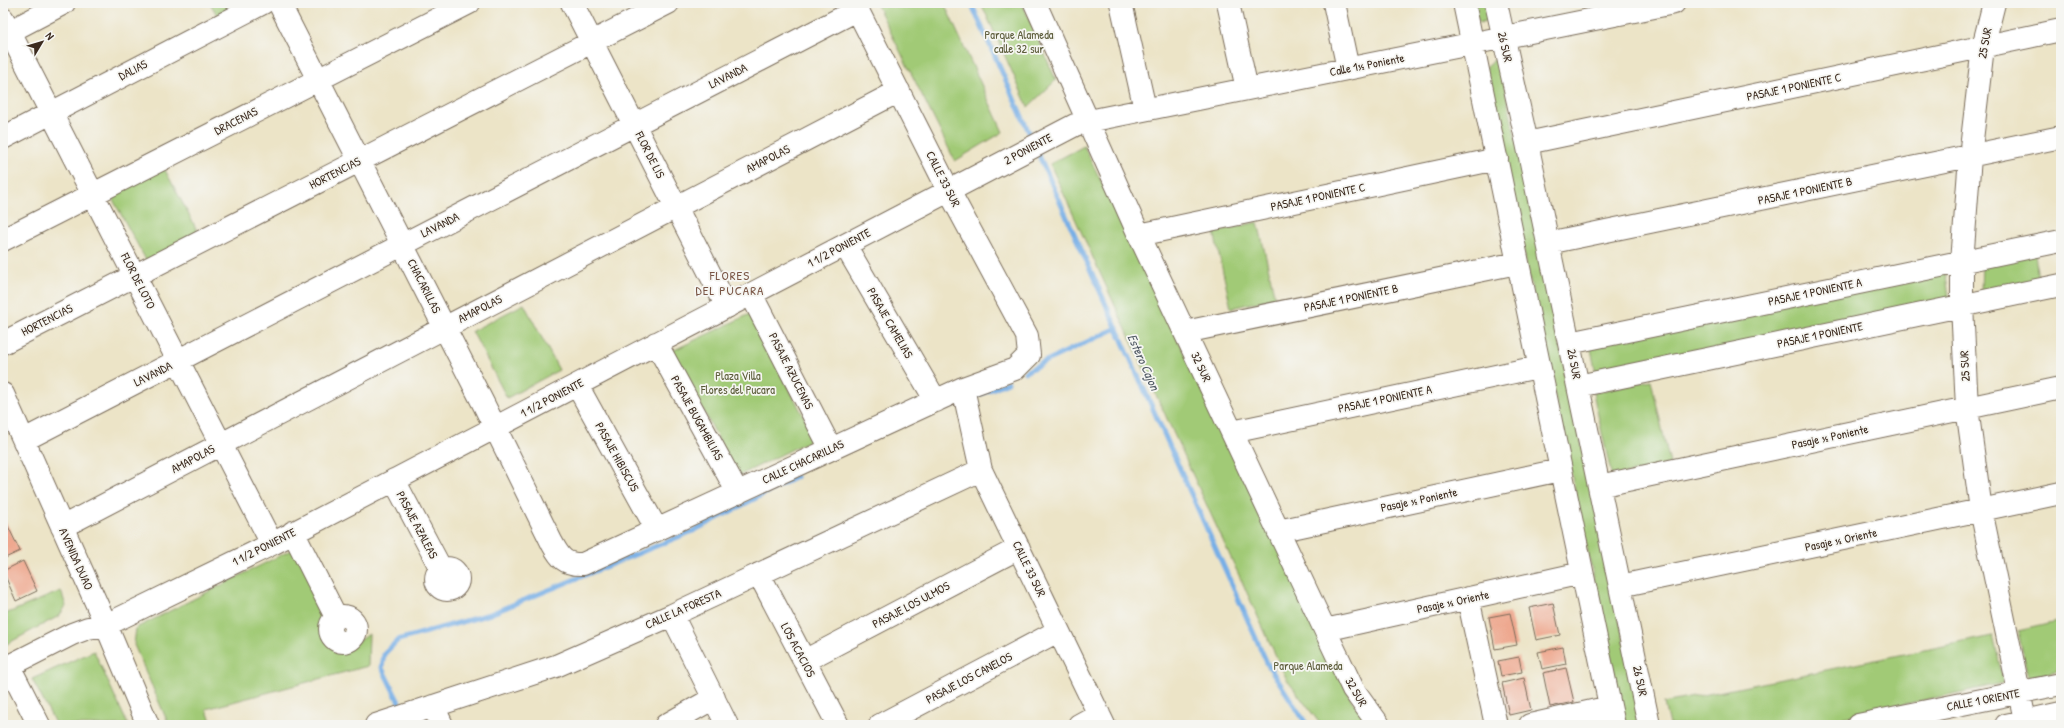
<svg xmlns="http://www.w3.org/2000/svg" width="2064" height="728" font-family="'Patrick Hand',sans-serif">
<rect width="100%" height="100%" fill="#f6f6f2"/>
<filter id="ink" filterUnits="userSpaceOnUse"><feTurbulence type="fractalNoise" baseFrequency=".025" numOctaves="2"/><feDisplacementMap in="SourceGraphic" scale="8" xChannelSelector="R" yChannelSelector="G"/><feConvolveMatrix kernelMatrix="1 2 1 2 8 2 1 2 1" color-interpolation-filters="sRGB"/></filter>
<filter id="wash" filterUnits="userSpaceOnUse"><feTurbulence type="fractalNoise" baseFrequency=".012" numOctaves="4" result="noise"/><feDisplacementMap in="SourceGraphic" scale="16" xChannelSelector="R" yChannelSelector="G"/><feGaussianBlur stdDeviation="0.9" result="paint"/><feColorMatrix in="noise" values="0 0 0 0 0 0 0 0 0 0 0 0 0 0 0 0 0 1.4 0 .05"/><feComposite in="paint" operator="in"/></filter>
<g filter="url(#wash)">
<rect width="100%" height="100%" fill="#ece4c7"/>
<path fill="#a1ca76" stroke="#6e7a4a" d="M210,3H241L217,15Z
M876,3H944L1003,132L955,161Z
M981,3H1022L1056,80L1028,107Z
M1470,3H1488L1491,17L1488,20L1479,23Z
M1494,60L1499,61L1642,725H1625L1486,74L1487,66Z
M1084,146L1352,701L1372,725H1321L1287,680L1050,164Z
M164,168L199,234L147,262L111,196Z
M1258,222L1275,298L1231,308L1214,232Z
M2035,253L2038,282L1981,292L1982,264Z
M1945,269L1950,304L1597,379L1590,344Z
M524,304L559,370L507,398L472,331Z
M750,314L815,438L738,476L672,351Z
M1651,380L1670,464L1612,477L1593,393Z
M299,546L332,618L329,627C341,650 351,648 369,634L368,666L206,709L213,725H169L134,645L136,628Z
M61,591L66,606L59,616L3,646V615Z
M2061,621V670L2028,677L2018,631Z
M1993,636L2004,683L1807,725H1669L1664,703Z
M94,651L128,725H56L32,679Z"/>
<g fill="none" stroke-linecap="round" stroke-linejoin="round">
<path stroke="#77afe6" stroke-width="5" d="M971,3L1033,141
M1037,151L1268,665L1307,725
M1025,372L1046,361L1117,328
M971,398L1008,382
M945,408L962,401
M404,712L382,668L384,654L398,640L490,614L693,531L796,477"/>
</g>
<g id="blocks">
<path fill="#eea88f" d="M6,522L20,551L3,559V524Z
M23,561L37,591L16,601L3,571Z
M1553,603L1560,635L1536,640L1529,608Z
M1510,613L1517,645L1495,649L1489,617Z
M1563,647L1566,664L1542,669L1538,652Z
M1519,657L1522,672L1501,676L1498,661Z
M1566,668L1574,702L1550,707L1543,673Z
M1524,678L1531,710L1509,715L1502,683Z"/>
</g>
</g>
<g filter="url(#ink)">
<use href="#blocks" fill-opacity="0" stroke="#796b59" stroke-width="1"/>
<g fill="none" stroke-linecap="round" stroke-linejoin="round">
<defs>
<path id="minor" d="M279,3L483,403L552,543C560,558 565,565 583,564L963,388L1015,369L1029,355L1027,336L949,191L854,3
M572,3L727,307
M1035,3L1139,235L1325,630L1353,689L1379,725
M1121,3L1145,109
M1228,3L1247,89
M1334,3L1348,69
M1464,3L1614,725
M1496,3L1527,143L1649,725
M1994,3L1983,47L1970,157L1962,262V305L1967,408L1981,510L2026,725
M3,19L272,544
M3,35L64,3
M3,138L263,3
M1527,143L2061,30
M1139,235L1497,159
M3,240L469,3
M1548,243L2061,137
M845,245L936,401
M751,294L831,449
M1185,332L1517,263
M3,343L668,3
M656,343L738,493
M1569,343L2061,241
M577,385L657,530
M1578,386L2061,285
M963,388L981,470L1104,725
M3,394L106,625L148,725
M1232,432L1538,367
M24,440L857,10
M394,480L441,569
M1599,486L2061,388
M62,527L899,91
M1278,531L1560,470
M293,532L336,617
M436 579a11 11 0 1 1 22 0a11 11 0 1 1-22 0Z
M759,574L838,725
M1620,586L2061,493
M1468,598L1496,725
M672,615L727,725
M330 629a13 13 0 1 1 26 0a13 13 0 1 1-26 0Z
M1325,630L1582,573
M804,661L1019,548
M9,666L39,725
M3,669L72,634L88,628L106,625L272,544L1075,125L1089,121L1674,3
M433,706L442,725
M376,725L556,666L672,615L981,470
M666,725L714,698
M880,725L1058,631
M1079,725L1099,714
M1530,725L1610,707
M1858,725L2061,684
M2006,725L2061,713"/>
</defs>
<use href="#minor" stroke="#796b59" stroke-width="24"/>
<use href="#minor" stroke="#fff" stroke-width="22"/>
</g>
</g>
<g text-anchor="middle" stroke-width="3.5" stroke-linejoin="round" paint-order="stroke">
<g font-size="12" fill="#5a5a38" stroke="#f6f6f2">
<text x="1019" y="39">Parque Alameda<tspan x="1019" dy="14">calle 32 sur</tspan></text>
<text x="738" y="380">Plaza Villa<tspan x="738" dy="14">Flores del Pucara</tspan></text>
<text x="1308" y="670">Parque Alameda</text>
</g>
<g font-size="12" fill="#3b2a1e" stroke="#f6f6f2">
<text transform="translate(1985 43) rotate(-79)" y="4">25 SUR</text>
<text transform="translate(1505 47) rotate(77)" y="4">26 SUR</text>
<text transform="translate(1367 65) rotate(-11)" y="4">Calle 1½ Poniente</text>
<text transform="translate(133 70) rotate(-27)" y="4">DALIAS</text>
<text transform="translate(728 76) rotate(-27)" y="4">LAVANDA</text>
<text transform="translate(1794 87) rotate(-12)" y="4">PASAJE 1 PONIENTE C</text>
<text transform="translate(236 121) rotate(-27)" y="4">DRACENAS</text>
<text transform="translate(1028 149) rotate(-28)" y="4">2 PONIENTE</text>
<text transform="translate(650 155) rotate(63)" y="4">FLOR DE LIS</text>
<text transform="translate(768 159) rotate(-27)" y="4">AMAPOLAS</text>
<text transform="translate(335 173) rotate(-27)" y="4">HORTENCIAS</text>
<text transform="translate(943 179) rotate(63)" y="4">CALLE 33 SUR</text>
<text transform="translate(1805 191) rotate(-12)" y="4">PASAJE 1 PONIENTE B</text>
<text transform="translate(1318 197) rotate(-12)" y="4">PASAJE 1 PONIENTE C</text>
<text transform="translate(440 225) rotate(-27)" y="4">LAVANDA</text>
<text transform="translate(839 248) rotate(-28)" y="4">1 1/2 PONIENTE</text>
<text transform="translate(138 281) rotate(63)" y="4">FLOR DE LOTO</text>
<text transform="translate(424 286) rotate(63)" y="4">CHACARILLAS</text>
<text transform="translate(1815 292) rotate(-12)" y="4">PASAJE 1 PONIENTE A</text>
<text transform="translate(1351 298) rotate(-12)" y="4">PASAJE 1 PONIENTE B</text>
<text transform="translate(480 309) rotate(-27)" y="4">AMAPOLAS</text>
<text transform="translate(47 320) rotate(-27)" y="4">HORTENCIAS</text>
<text transform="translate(890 323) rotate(60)" y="4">PASAJE CAMELIAS</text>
<text transform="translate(1820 335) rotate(-12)" y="4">PASAJE 1 PONIENTE</text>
<text transform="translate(1574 364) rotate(79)" y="4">26 SUR</text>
<text transform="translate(1965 366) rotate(-93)" y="4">25 SUR</text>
<text transform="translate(1201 367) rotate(65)" y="4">32 SUR</text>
<text transform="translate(791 371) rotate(63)" y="4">PASAJE AZUCENAS</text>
<text transform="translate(153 374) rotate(-27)" y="4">LAVANDA</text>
<text transform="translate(552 398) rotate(-28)" y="4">1 1/2 PONIENTE</text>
<text transform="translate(1385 399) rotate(-12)" y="4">PASAJE 1 PONIENTE A</text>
<text transform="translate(697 418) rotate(61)" y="4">PASAJE BUGAMBILIAS</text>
<text transform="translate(1830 437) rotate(-12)" y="4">Pasaje ½ Poniente</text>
<text transform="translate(617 457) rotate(61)" y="4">PASAJE HIBISCUS</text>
<text transform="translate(193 459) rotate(-28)" y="4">AMAPOLAS</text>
<text transform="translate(803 462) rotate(-25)" y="4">CALLE CHACARILLAS</text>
<text transform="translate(1419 500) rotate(-12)" y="4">Pasaje ½ Poniente</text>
<text transform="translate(417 525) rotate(62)" y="4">PASAJE AZALEAS</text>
<text transform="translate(1841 540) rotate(-12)" y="4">Pasaje ½ Oriente</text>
<text transform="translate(264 547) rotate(-27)" y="4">1 1/2 PONIENTE</text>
<text transform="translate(76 559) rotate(66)" y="4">AVENIDA DUAO</text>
<text transform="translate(1029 569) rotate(64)" y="4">CALLE 33 SUR</text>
<text transform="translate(1453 602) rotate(-12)" y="4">Pasaje ½ Oriente</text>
<text transform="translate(911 605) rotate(-28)" y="4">PASAJE LOS ULMOS</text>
<text transform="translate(683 609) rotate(-24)" y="4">CALLE LA FORESTA</text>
<text transform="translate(798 650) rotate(62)" y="4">LOS ACACIOS</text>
<text transform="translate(969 678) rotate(-28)" y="4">PASAJE LOS CANELOS</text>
<text transform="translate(1640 681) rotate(78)" y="4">26 SUR</text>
<text transform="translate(1356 692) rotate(60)" y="4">32 SUR</text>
<text transform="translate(1983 700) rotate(-11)" y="4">CALLE 1 ORIENTE</text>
</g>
<g font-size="13" letter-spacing="1" fill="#7a5646" stroke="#f6f6f2">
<text x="730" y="280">FLORES<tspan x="730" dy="15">DEL PUCARA</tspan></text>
</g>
<g font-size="13" font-style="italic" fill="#505964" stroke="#f6f6f2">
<text transform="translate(1144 362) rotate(66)" y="5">Estero Cajon</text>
</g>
</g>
<rect width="2064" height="728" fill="none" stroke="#f6f6f2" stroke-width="16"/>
<g transform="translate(42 42) rotate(52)" stroke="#f6f6f2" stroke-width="3" paint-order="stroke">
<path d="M0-3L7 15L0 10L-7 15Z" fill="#3b2a1e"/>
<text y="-6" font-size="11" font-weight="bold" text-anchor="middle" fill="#3b2a1e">N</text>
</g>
</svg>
